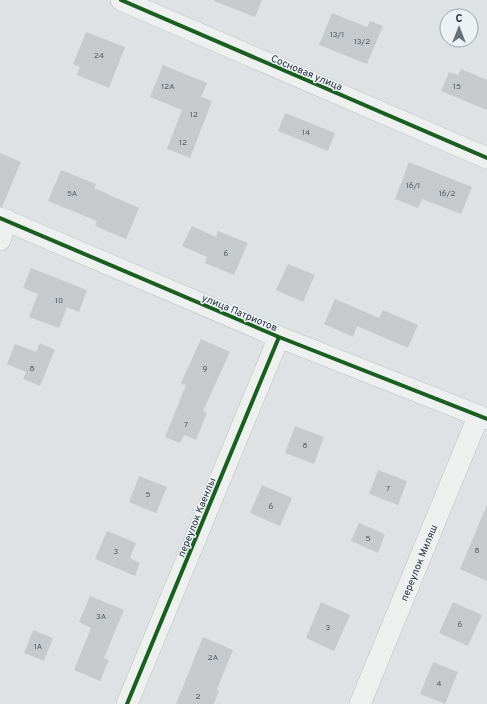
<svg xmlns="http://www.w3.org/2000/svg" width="487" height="704" font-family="Overpass,sans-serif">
<rect width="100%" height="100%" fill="#dfe2e4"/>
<path fill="#c7cacc" d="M214,0H262L255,17L214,1Z
M332,13L367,27L370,21L383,26L367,64L319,45Z
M86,32L125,47L109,88L77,75L80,67L73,64Z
M163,65L207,83L201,97L212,101L190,158L167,149L182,110L150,97Z
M461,69L487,80V110L441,91L449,72L458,75Z
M285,113L335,133L328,151L278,131Z
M0,153L21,162L2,207L0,206Z
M409,162L472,187L461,214L422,199L418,208L395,199Z
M61,170L96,184L94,188L139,208L126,239L95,226L97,221L48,201Z
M192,226L216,237L218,231L248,243L234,275L205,263L207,257L182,246Z
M288,264L315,275L303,302L276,290Z
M31,268L87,290L79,312L67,307L59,328L29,317L38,294L23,288Z
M335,299L379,318L383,310L418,325L408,348L357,326L353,337L324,324Z
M201,339L230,352L203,411L207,413L196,440L184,435L180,443L165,437L186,385L181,383Z
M40,343L55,350L40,386L23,379L26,372L7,364L15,344L36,352Z
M295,426L324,437L314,464L285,453Z
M378,470L407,481L398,505L369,494Z
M139,476L167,487L156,513L129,502Z
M262,485L292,498L280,526L250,513Z
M487,505V581L460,569Z
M359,523L385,534L378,553L351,541Z
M107,531L136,543L130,558L140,563L135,576L95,559Z
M90,596L124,610L104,658L109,660L100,681L74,670L91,628L79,622Z
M321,602L350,615L334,651L306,638Z
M453,602L482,615L468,646L439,633Z
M33,630L53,638L44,661L24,653Z
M203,637L233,650L217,689L219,690L214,704H176Z
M433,662L458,672L445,704L420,694Z"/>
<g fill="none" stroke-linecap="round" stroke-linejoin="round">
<defs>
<g id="street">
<path d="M121,0L487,158"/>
<path d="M0,218L279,337L487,419"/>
<path d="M0,240L7,220"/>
<path d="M127,704L279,337"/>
<path id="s1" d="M360,704L476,422L477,415"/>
</g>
</defs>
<use href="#street" stroke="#bdc0c2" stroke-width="22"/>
<use href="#street" stroke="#eef0f0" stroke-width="21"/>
<defs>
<path id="cycleway" d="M121,0L487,158
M0,218L279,337L487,419
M127,704L279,337"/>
</defs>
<use href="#cycleway" stroke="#ecf1f4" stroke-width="6"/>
<use href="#cycleway" stroke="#1b5e20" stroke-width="4"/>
</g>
<g text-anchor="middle" stroke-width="3" stroke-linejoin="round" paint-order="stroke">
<g font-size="8" fill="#505a60">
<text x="337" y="37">13/1</text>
<text x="362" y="44">13/2</text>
<text x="99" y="58">24</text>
<text x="168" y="89">12А</text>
<text x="457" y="89">15</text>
<text x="194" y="117">12</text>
<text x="306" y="135">14</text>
<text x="183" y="145">12</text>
<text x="413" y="188">16/1</text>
<text x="72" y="196">5А</text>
<text x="447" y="196">16/2</text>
<text x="226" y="256">6</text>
<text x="59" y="303">10</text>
<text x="32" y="371">8</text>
<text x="205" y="371">9</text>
<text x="186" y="427">7</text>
<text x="305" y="448">8</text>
<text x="388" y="491">7</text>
<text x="148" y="497">5</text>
<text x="271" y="509">6</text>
<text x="368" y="541">5</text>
<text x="477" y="553">8</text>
<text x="116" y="554">3</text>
<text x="101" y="619">3А</text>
<text x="460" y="627">6</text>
<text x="328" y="630">3</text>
<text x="38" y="649">1А</text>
<text x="213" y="660">2А</text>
<text x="439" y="686">4</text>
<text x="198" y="699">2</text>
</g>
<g font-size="10" fill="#27333b" stroke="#ecf1f4">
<text transform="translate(307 72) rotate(23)" y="4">Сосновая улица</text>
<text transform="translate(240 312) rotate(23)" y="4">улица Патриотов</text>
<text transform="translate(196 517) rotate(-68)" y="4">переулок Каенлы</text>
<text dy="4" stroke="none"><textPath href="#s1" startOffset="153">переулок Миляш</textPath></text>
</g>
</g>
<g transform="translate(459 28)"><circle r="19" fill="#ecf1f4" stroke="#9da5aa"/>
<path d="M0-3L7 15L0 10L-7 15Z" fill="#677076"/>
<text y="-6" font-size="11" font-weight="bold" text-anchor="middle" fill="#27333b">С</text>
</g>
</svg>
